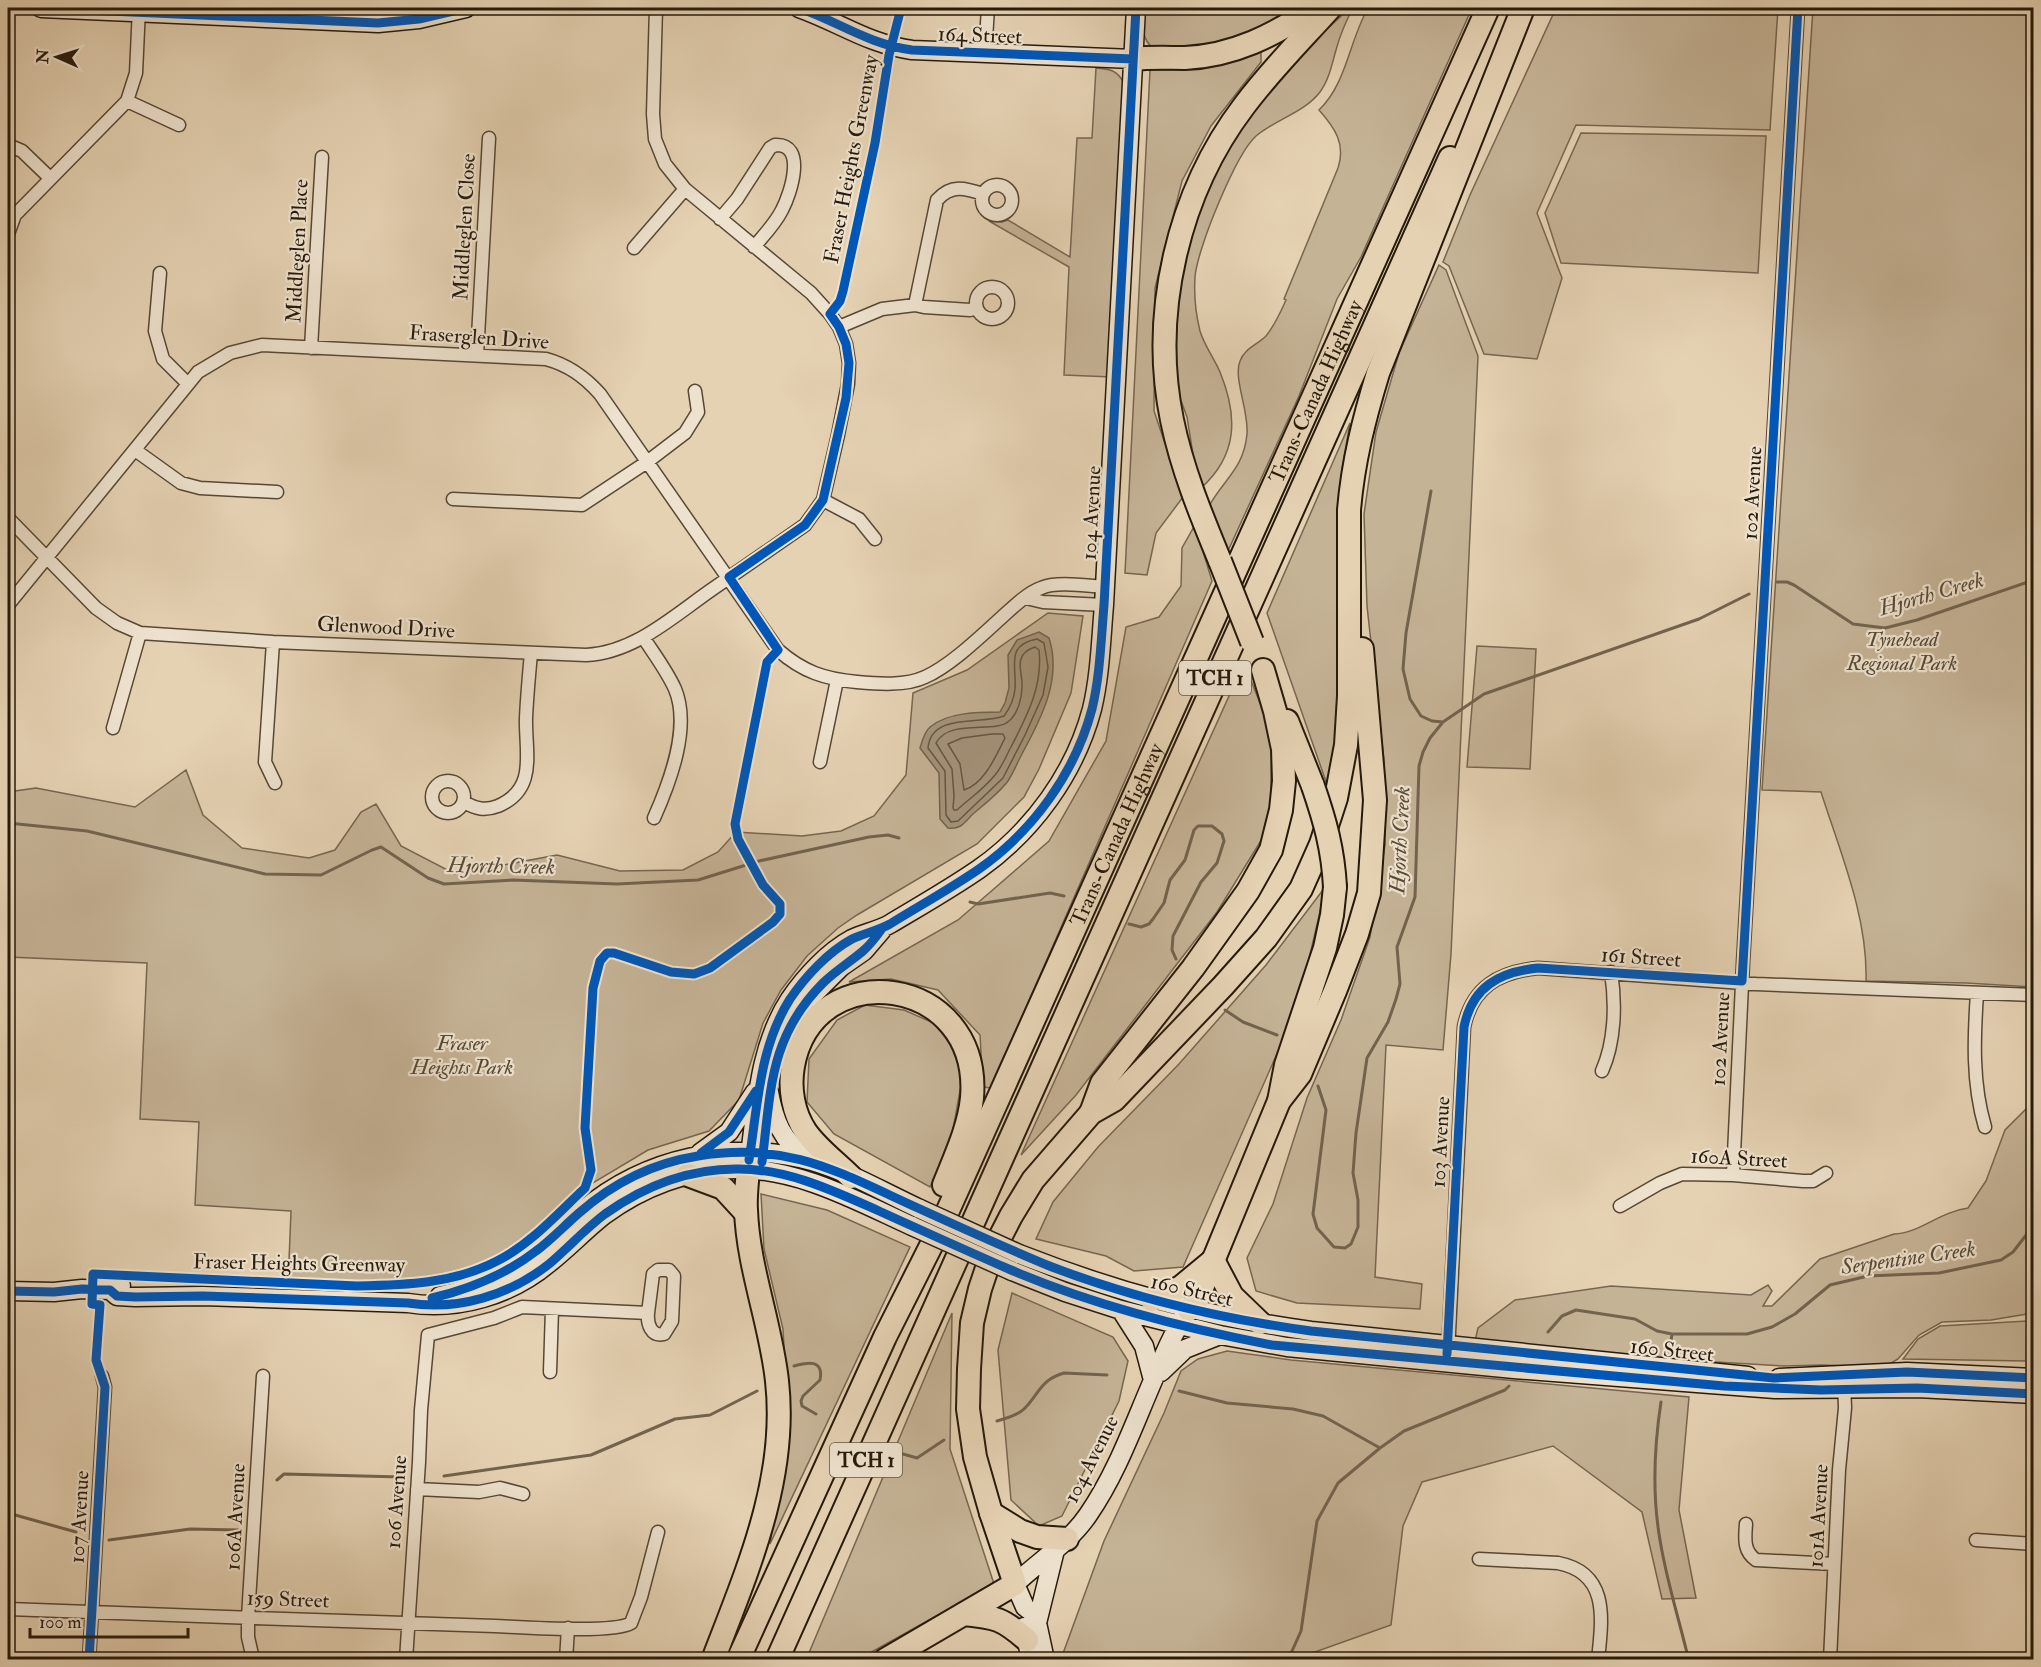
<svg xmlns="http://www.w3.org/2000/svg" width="2041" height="1667" font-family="'IM FELL Double Pica',serif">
<rect width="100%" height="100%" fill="#e5d2b3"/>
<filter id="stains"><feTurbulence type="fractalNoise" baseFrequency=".00333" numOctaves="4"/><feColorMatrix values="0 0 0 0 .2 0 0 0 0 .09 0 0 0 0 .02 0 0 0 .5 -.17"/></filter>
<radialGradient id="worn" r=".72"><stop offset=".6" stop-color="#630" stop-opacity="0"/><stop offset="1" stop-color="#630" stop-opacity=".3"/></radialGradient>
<path fill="#c5b396" stroke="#766650" stroke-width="1.5" d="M1143,8H1303L1272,26L1212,46L1153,48C1140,38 1143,22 1143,8Z
M1350,8H1353C1346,21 1340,35 1336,50C1332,64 1329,80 1320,92C1304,113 1276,119 1256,136C1236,154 1197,249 1195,277C1194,293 1196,315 1200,331C1204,345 1214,358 1220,372C1238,416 1238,455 1201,488L1196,473L1187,417L1175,384L1176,293L1202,197L1237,129L1304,50Z
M1368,8H1472L1361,257L1337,299L1299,396L1227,553L1209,506C1224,479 1244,468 1247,434C1249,411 1233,378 1240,361C1244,349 1257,345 1266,336C1275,325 1280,313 1286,300L1284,299L1338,168C1346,144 1335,128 1319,110C1347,83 1349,41 1368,8Z
M1556,8H1778L1770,130L1576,125L1537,213L1562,278L1537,359L1484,354L1449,266L1443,262L1470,195Z
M1813,8H2033V987L1966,983L1866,981C1868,917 1840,852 1821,792L1762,790Z
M1261,50V62L1211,126L1182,181L1155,288L1154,411L1183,497L1156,533L1147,575L1125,573L1150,70H1176Z
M1096,68C1110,69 1117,70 1124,83L1112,377L1064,375L1069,267L989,221L1002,222L1008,220L1070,257L1077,138H1092Z
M1581,133L1766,136L1758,273L1561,263L1545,213Z
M1439,265L1446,270L1478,356L1451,954L1443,1050L1386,1045L1375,1277L1422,1284L1420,1309L1297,1303L1256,1291L1247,1258L1273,1204L1307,1098L1341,1020L1370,937L1385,845L1384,761L1367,606L1364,514L1376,432L1399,353Z
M1350,423L1342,469L1337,603L1342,655L1343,733L1329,790L1267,613Z
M1195,525L1212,581L991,1088L983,1087L980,1035L938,990L891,979L849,982L958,920L1049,841L1106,741L1126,627L1159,617L1181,586L1182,548Z
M1048,613L1083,616L1071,693L1039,769L1024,797L977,844L857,915L838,928L807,956L781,990L763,1023L739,1100L709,1131L648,1150L591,1184L535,1234L507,1253L466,1273L436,1281L411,1284L288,1285L291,1211L195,1205L199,1122L140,1119L147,963L8,957V792L36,788L135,807L186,770L203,815L242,848L309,858L335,850L361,812L376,804L401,846L455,874L557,855L620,871L683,870L718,852L736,832L802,836L841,831L874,816L906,775L913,693L967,670Z
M1477,646L1536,649L1530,769L1467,767Z
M1244,663L1272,733L1270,826L1217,912L1076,1095L1021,1155Z
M1326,886L1298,1006L1183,1267L1134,1271L1106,1256L1036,1239L1053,1202L1098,1147L1179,1064L1266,965Z
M865,1005L904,1010L945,1028L963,1074L952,1135L930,1187L834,1134L807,1102L809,1059L837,1020Z
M2033,1102V1313L1991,1320L1942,1322L1919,1335L1898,1359L1888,1365L1870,1367L1822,1365L1784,1366L1613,1356L1474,1345L1478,1328L1515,1300L1611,1286L1751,1295L1768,1285L1772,1291L1763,1306H1772L1820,1259L1894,1234C1920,1233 1939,1212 1968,1208L1986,1181L2005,1130Z
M761,1194L827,1210L910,1247L770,1544L788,1417L783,1329L764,1249Z
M1012,1293L1113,1337L1128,1361L1119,1401L1062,1516L1039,1526L1011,1500L998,1350Z
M952,1313L950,1449L994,1584L859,1659L806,1660Z
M2027,1321L2026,1361L1903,1359L1918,1339L1940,1326Z
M1227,1351L1291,1360L1689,1397L1679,1510L1696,1598L1662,1599L1642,1512L1553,1446L1422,1482L1403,1526L1391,1625L1312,1653L1311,1659H1061L1104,1541L1164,1413L1181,1371L1198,1359Z"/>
<path fill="#a4937a" stroke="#72634e" stroke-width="1.5" d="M1039,632L1049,638C1062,678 1042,717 1023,752C1018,761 1014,772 1008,781C999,793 986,803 974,813C965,821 962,830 948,828L940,819L939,773L920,748C922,741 925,731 930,727C948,712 979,712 1000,712L1005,703L1009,688L1008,655L1017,640Z"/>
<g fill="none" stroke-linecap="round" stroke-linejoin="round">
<path stroke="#655642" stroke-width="1.5" d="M1037,639L1044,643L1048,667L1043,695L1025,735L1003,778L958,821L951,822L946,815L945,771L928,748C931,712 983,725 1004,716C1010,708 1014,699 1015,689C1017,666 1005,645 1037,639Z
M1035,647L1039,650C1043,686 1027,716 1011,747C1006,756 1002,767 995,775C984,789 970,798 957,810H954L953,808L954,796L952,769L936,743C949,718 996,734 1009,721C1018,714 1022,697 1022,687C1023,678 1018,667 1021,659C1023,652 1029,649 1035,647Z
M992,734H1003L1005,738C996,756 984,784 964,790L960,764L948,744L962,738Z"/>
<path stroke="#72634e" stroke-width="3" d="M1431,491L1406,633L1403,669L1410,699L1421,716L1432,721L1443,722
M1777,582H1787L1794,585L1853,624L1885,628L1917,620L2034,580
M8,823L87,831L265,874L321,875L372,850L381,847L428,878L444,884L513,880L617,884L698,880L759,861L869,837L888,835L899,838
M970,902L978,904L1050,893L1064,896
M1129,924L1141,927L1149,924L1153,919L1164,903L1170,880L1185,860L1194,830L1198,826H1212L1222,834L1224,841L1217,863L1201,882L1173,936L1172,950L1176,959
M1225,1010L1243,1022L1277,1035
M1318,1086L1326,1110L1313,1214L1317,1228L1334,1247L1345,1248L1351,1244L1358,1227V1200L1353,1173L1356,1133L1367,1058L1388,1022L1396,999L1400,984L1397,947L1415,897L1419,766L1423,752L1430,738L1443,722L1484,694L1699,619L1749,594
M1548,1332L1562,1316L1576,1310L1635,1319L1657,1331L1672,1334H1747L1772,1327L1795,1314L1830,1285L1868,1276L1939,1273L2001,1260L2013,1252L2034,1225
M1670,1348L1672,1334
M794,1366C808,1362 824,1359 820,1380L803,1396L801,1401L802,1406L816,1414
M1179,1391L1227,1403L1293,1409L1323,1416L1380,1448
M1661,1402C1654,1448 1652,1494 1660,1540C1666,1578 1678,1616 1687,1653
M997,1421C1006,1418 1017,1416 1024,1409C1039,1394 1040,1380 1064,1373L1107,1375
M903,1454L917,1458L944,1440
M444,1476L591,1455L675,1419L710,1415L757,1391
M277,1480L284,1474L401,1477
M8,1513L76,1532
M109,1540L190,1529L239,1530
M1288,1660L1301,1631L1317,1521L1338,1483L1380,1448L1404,1431L1505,1390L1509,1386"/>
<defs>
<path id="street" d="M985,54L988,8
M127,101L179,125
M8,145L22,151L50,178
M982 200a15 15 0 1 1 30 0a15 15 0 1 1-30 0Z
M720,219L737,199L770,148L775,145C807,143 791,193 782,210C775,224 764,235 754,247
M8,234L15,215L127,101L136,73L139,8
M634,248L685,189
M160,273L155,331L163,359L187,383
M976 303a16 16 0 1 1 32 0a16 16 0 1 1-32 0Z
M915,305L937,200C951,184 965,188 983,194
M839,327L882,309L915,305L924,307L970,310L976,308
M311,348L322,157
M477,355L489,138
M135,450L181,483L200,488L277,492
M453,499L582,505L647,462L685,433L698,412L695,391
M823,500L859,519L875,539
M8,518L96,608L117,623L140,633L273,642L586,655C635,653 676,614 714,588C744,567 775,546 805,525L823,500L838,435L848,384L849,363L846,344L839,327L830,314L811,293L685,189L665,164L655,139L653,114L656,8
M1026,598L1043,602L1104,605
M8,605L198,372L230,353L262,345L546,359C568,365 584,376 600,394L778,650C803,672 825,679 857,682C878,684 906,686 925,677C950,666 980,637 1001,618C1012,608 1027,593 1041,588C1056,581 1088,586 1105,587
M643,637C654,654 667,671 675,689C691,727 670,782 654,818
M273,642L265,762L275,783
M113,728L140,633
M820,762L837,680
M432 797a16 16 0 1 1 32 0a16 16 0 1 1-32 0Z
M464,802C476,809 485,811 498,806C538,789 525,752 526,718C527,696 529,675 531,653
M1977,993C1974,1038 1972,1083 1985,1127
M1602,1071C1615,1042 1616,1004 1611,972
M1733,1175L1743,963L1798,8
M1620,1206L1660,1183L1682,1174L1733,1175L1803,1181H1813L1826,1173
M1448,1353L1464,1027C1472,987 1499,972 1538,968L1756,984L2034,995
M550,1372L552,1309
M417,1489L479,1492L500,1488L523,1494
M1746,1524C1745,1538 1743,1551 1756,1560L1834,1564
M1976,1540L2034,1544
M1479,1559L1558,1563C1610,1573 1602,1620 1598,1660
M8,1609C170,1615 333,1621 495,1626C520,1627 614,1634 631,1623L641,1597L658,1532
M253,1659L248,1637V1617L263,1376
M89,1660L105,1387L102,1376
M406,1660L419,1462L421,1410L428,1335L494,1318L522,1307L648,1313C647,1324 651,1337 664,1334L672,1321L674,1276L669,1270H658L653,1274L648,1313
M566,1660L568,1628
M1830,1660L1839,1470L1845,1408L1844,1382"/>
<path id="secondary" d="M41,8L378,23L419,19L466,8
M799,8C839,22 868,44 912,50L1133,59
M776,1062L793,1022L811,997L841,967L864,951L882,930
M769,1092C774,1120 782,1142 807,1157
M700,1153L729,1132L755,1092
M748,1169C757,1111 757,1050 790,999C805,977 828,952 852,939C864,933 878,931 890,924C920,906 950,889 979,869C1033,831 1075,773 1092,709C1100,676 1101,640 1104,605L1136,8
M1019,1254C1116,1292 1208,1317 1311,1331L1748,1376
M1012,1271L1065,1292L1121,1310L1220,1335L1287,1347L1514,1369L1775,1389L1917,1388L2034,1394
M110,1290L117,1296L135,1297L203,1296L408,1303C458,1311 511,1295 549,1263C568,1248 585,1230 604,1215C642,1187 688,1169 736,1169C798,1168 857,1201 912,1226
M8,1291L54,1292L82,1289L110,1290L115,1286H121
M440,1296C478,1288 514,1270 545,1244C558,1234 569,1221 582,1211C646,1157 731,1139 812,1161C850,1172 885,1193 920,1209
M1121,1310L1144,1346L1153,1380
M1161,1372L1185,1349L1220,1335
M1779,1378L1907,1372L2034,1378
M1037,1623L1055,1550
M1024,1627L1031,1660
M1045,1660L1037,1623L1034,1614L1025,1607L1015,1584C1039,1561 1069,1543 1088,1515C1119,1470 1136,1418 1158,1369C1166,1351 1173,1332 1185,1316"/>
<g id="highway">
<path d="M1133,59C1151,57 1168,58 1185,58C1233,56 1275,35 1314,8"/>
<path d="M1220,561C1201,515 1182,469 1172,420C1150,313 1178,193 1244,106C1270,71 1301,40 1330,8"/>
<path d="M1287,721L1313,786"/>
<path d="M1279,1101L1300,1074L1335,991L1357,934L1369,893L1375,800L1362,649"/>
<path d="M1091,1113L1102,1083L1193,968L1248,891L1271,850L1281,810L1284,781L1283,749L1275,711L1263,670"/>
<path d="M688,1175L723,1188L746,1213"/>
<path d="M851,1177C836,1162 818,1149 806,1132C793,1113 789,1088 793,1066C813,953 982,974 972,1098C969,1128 955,1157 944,1185"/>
<path d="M1213,1260L1232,1296L1260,1323"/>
<path d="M1152,1300L1181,1287L1210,1263"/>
<path d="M1189,1310L1197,1300L1279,1101L1286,1065L1325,948L1332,915L1335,887"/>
<path d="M991,1513L1020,1531L1037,1537L1067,1539"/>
<path d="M964,1614C996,1617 1003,1619 1027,1640"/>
<path d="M713,1660C747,1571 788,1479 777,1381C771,1324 748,1268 746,1210C745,1197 747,1183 748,1169"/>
<path id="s1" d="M738,1660L885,1337L941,1226L1488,8"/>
<path d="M777,1660L1450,158"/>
<path d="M885,1660L1015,1584L991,1513L975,1457L968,1409L969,1369L972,1323L980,1289L992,1253L1011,1216L1033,1180L1091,1113L1114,1100L1223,986L1266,938L1301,889L1321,844L1336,798L1346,745L1349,696V510C1353,462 1364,419 1378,373L1523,8"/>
</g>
</defs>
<use href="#street" stroke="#564835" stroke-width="15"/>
<use href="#secondary" stroke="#261a0b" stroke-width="21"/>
<use href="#highway" stroke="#261a0b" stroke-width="26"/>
<use href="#street" stroke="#eee2ce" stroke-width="12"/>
<use href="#secondary" stroke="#eee2ce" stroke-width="18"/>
<use href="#highway" stroke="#e5d2b3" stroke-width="22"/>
<defs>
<path id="secondary-bridge" d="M920,1209L1019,1254
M912,1226L1012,1271"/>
<path id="highway-bridge" d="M1220,561L1252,642
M1313,786C1325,821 1333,849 1335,887"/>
</defs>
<use href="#secondary-bridge" stroke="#261a0b" stroke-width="21" stroke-linecap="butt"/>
<use href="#highway-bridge" stroke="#261a0b" stroke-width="26" stroke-linecap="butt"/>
<use href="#secondary-bridge" stroke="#eee2ce" stroke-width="18"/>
<use href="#highway-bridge" stroke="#e5d2b3" stroke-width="22"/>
<defs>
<path id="cycleway" d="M41,8L378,23L419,19L466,8
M799,8C839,22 868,44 912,50L1133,59
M701,1153L729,1132L756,1091
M749,1160C758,1105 759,1048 790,999C805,977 828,952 852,939C864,933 878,931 890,924C919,906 950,889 979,869C1033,831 1075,773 1092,709C1100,676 1101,640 1104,605L1136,8
M762,1162C771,1091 769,1037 823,983C835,971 850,962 863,951C870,945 876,937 881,930
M8,1291L54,1292L82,1289L110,1290L117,1296L135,1297L203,1296L408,1303C458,1311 510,1295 549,1264C568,1248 585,1229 605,1214C643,1187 688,1169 736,1169C786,1168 834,1191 879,1211C923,1231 967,1251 1011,1270C1095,1306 1183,1328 1272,1345L1724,1386L1821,1390L1917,1388L2034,1394
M432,1298C470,1289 505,1275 536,1251C551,1240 564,1226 579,1213C612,1184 653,1163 698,1156C790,1141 840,1173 920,1209C964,1229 1008,1249 1052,1267C1136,1299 1223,1319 1311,1331L1774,1378L1907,1372L2034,1378
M1447,1354L1464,1027C1472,987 1499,972 1538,968L1742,981L1798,8
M89,1660L105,1387L96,1360L100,1305L92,1304L93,1274L357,1286C405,1285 453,1284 497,1261C531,1244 558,1213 585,1188L591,1170L585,1128L593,988L600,961L607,953H614L671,972L694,974L710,968L773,922L780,914V904L763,885L738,839L735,824L767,662L778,650L729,577L805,525L823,500L846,398L849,363L846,344L839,327L830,314L840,301L843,291L875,143L889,55L901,8"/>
</defs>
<use href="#cycleway" stroke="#eee2ce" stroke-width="13"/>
<use href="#cycleway" stroke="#0057b8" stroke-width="9"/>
</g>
<g text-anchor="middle" stroke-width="4.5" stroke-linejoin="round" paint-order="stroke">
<g fill="#eee2ce" stroke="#625646" stroke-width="1.5">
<rect x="1179" y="661" width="72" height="34" rx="4.5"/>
<rect x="830" y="1443" width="72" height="34" rx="4.5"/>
</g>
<g font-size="20" font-weight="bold" fill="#261a0b">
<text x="1215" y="685">TCH 1</text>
<text x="866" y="1467">TCH 1</text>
</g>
<g font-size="21" fill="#261a0b" stroke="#eee2ce">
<text transform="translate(980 35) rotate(2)" y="7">164 Street</text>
<text transform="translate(851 159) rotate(-79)" y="7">Fraser Heights Greenway</text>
<text transform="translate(464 227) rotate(-87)" y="7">Middleglen Close</text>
<text transform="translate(297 251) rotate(-87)" y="7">Middleglen Place</text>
<text transform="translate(479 337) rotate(4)" y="7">Fraserglen Drive</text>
<text dy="7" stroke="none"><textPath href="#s1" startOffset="1394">Trans-Canada Highway</textPath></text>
<text transform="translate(1752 493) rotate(-87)" y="7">102 Avenue</text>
<text transform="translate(1091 513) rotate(-87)" y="7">104 Avenue</text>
<text transform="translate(386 627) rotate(3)" y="7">Glenwood Drive</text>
<text dy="7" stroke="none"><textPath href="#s1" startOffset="908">Trans-Canada Highway</textPath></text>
<text transform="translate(1641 957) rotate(4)" y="7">161 Street</text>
<text transform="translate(1720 1039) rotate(-87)" y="7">102 Avenue</text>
<text transform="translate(1440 1142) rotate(-87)" y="7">103 Avenue</text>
<text transform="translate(1739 1158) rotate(3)" y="7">160A Street</text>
<text transform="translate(299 1263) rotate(1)" y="7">Fraser Heights Greenway</text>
<text transform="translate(1192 1290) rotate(13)" y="7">160 Street</text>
<text transform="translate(1672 1350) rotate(6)" y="7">160 Street</text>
<text transform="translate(1091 1459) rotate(-63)" y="7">104 Avenue</text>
<text transform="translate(396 1502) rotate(-86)" y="7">106 Avenue</text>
<text transform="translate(1818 1516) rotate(-87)" y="7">101A Avenue</text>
<text transform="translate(79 1517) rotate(-87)" y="7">107 Avenue</text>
<text transform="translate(235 1517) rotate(-87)" y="7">106A Avenue</text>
<text transform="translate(288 1599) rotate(2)" y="7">159 Street</text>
</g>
<g font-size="21" font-style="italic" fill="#564835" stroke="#eee2ce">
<text x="1902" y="646">Tynehead<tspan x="1902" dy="24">Regional Park</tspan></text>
<text x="462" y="1050">Fraser<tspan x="462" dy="24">Heights Park</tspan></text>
</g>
<g font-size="22" font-style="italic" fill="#584a37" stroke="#eee2ce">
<text transform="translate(1931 593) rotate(-16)" y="8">Hjorth Creek</text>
<text transform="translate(1399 840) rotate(-87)" y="8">Hjorth Creek</text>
<text transform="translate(501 865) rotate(1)" y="8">Hjorth Creek</text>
<text transform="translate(1908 1257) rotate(-8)" y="8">Serpentine Creek</text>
</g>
</g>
<rect width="2041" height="1667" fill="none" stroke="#e5d2b3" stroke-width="30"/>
<rect x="9" y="9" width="2023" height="1649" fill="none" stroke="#261a0b" stroke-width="3"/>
<rect x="15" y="15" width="2011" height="1637" fill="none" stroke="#261a0b" stroke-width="1.5"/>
<g transform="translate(57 57) rotate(273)" stroke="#eee2ce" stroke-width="4.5" paint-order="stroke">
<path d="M0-4.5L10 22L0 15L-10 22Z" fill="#261a0b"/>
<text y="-9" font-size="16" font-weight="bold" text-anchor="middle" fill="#261a0b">N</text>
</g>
<path d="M30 1628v9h158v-9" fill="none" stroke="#261a0b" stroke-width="3"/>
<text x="39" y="1628" font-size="18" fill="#261a0b" stroke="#eee2ce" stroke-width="4.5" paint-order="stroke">100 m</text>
<rect width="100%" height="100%" filter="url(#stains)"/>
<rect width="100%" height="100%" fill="url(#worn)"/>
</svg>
